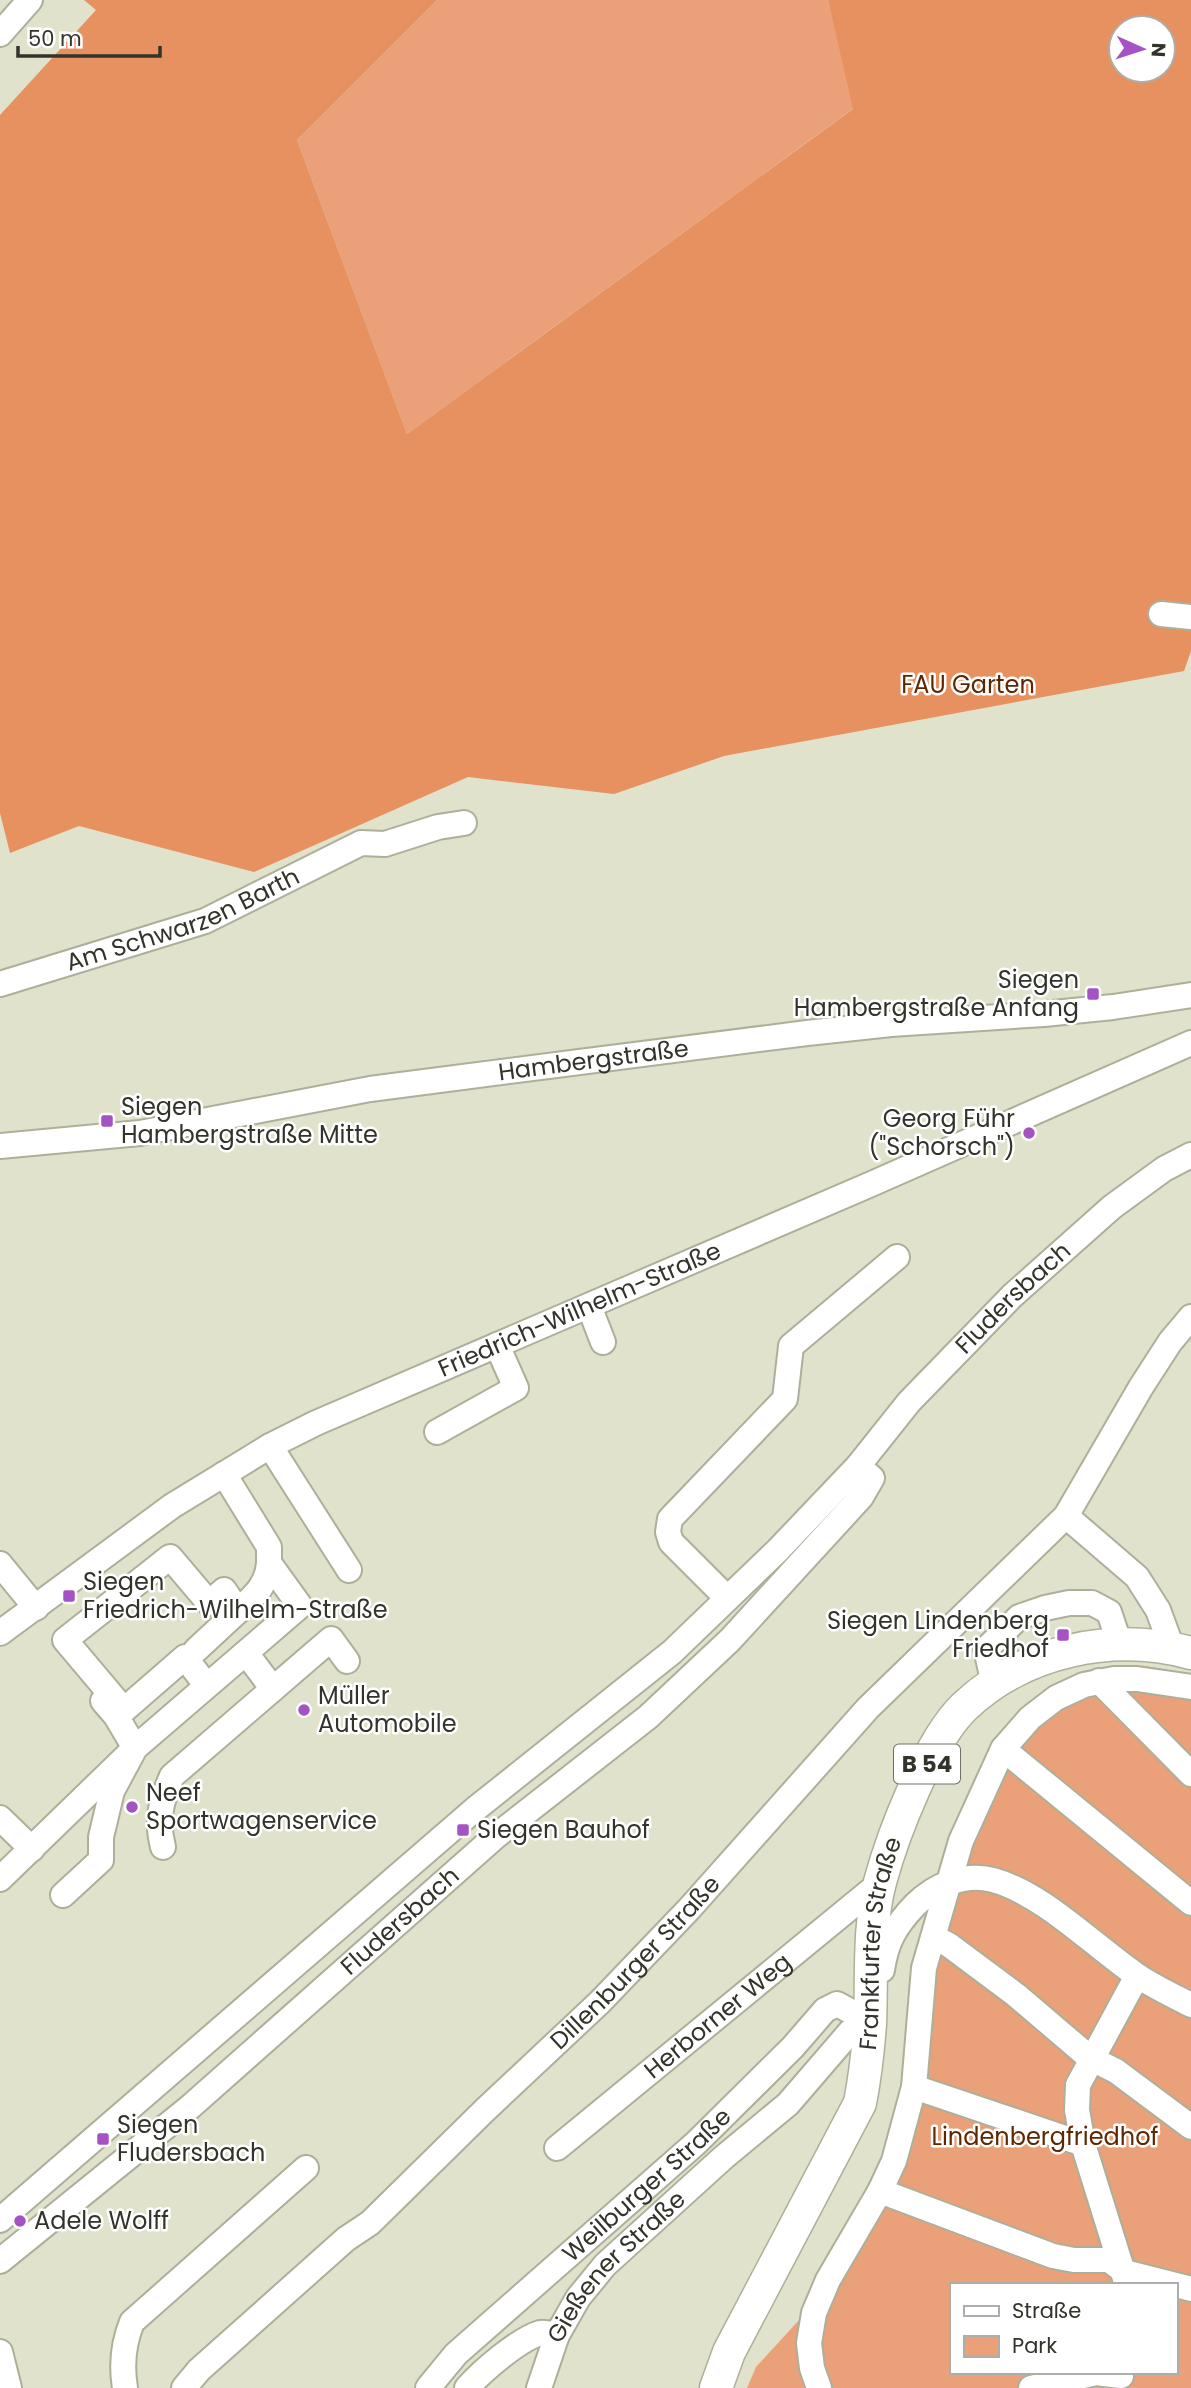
<svg xmlns="http://www.w3.org/2000/svg" width="1191" height="2388" font-family="Poppins,sans-serif">
<rect width="100%" height="100%" fill="#e0e2cb"/>
<path fill="#eaa17a" fill-rule="evenodd" d="M437,0H828L854,108L407,434L297,140Z
M1145,1666L1191,1674V2388H747L756,2367L800,2319L883,2164L912,2044L1002,1740L1097,1673ZM951,2285H1175V2372H951Z"/>
<path fill="#e79060" fill-rule="evenodd" d="M84,0H437L297,140L407,434L853,109L828,0H1191V651L1184,671L724,756L614,794L468,777L254,872L79,826L10,853L0,813V115L96,10ZM1121,28H1163V70H1121Z"/>
<g fill="none" stroke-linecap="round" stroke-linejoin="round">
<defs>
<g id="minor">
<path d="M0,34L30,0"/>
<path d="M1161,614L1191,617"/>
<path id="s1" d="M0,984L205,921L361,843L385,844L438,827L464,823"/>
<path id="s2" d="M0,1146L140,1133L370,1089L564,1064L807,1033L891,1024L1044,1014L1113,1007L1191,995"/>
<path d="M589,1306L603,1342"/>
<path d="M437,1432L516,1388L497,1345"/>
<path d="M270,1446L349,1570"/>
<path d="M1066,1516L1137,1577L1158,1610L1172,1648"/>
<path d="M0,1564L36,1608"/>
<path d="M727,1598L671,1542L668,1532L670,1519L785,1399L791,1346L897,1257"/>
<path id="s3" d="M0,1633L172,1506L270,1446L316,1423L869,1185L1191,1043"/>
<path d="M196,1650L238,1611"/>
<path d="M246,1653L273,1689"/>
<path d="M1099,1681L1191,1774"/>
<path d="M994,1684L986,1649L1019,1617L1045,1608L1069,1603H1092L1109,1612L1117,1636L1123,1644"/>
<path d="M206,1685L185,1657L124,1710L65,1640L170,1557L209,1603L224,1590L238,1611C254,1596 267,1586 269,1563"/>
<path d="M1003,1749L1191,1903"/>
<path d="M0,1818L32,1849"/>
<path d="M163,1847C156,1820 161,1801 172,1776L331,1639L347,1661"/>
<path d="M0,1879L135,1748L116,1716L103,1701"/>
<path d="M63,1895L101,1860V1837L112,1791L135,1748L300,1606L269,1563V1547L224,1474"/>
<path d="M934,1937L949,1945L1016,1995L1090,2058L1116,2071L1191,2127"/>
<path d="M876,1970H882C886,1942 895,1926 915,1905C934,1886 965,1872 993,1880C1042,1893 1093,1945 1135,1974C1152,1986 1172,1995 1191,2005"/>
<path d="M914,2087L1083,2144"/>
<path id="s4" d="M557,2148L880,1883"/>
<path d="M880,2191L1053,2256L1074,2260H1109L1125,2272L1191,2289"/>
<path id="s5" d="M0,2220L474,1810L672,1652L778,1550L858,1466L909,1402L1012,1296L1112,1207L1164,1169L1191,1155"/>
<path id="s6" d="M0,2261L190,2107L496,1836L648,1717L730,1640L861,1497L872,1478L858,1466"/>
<path d="M1127,2285L1083,2144L1077,2110L1078,2085L1137,1976"/>
<path d="M0,2352L9,2388"/>
<path d="M125,2388C121,2364 123,2344 132,2322L306,2168"/>
<path id="s7" d="M184,2388L199,2370L346,2239L370,2223L486,2109L600,2002L689,1909L868,1708L1066,1516L1141,1387L1170,1342L1191,1317"/>
<path id="s8" d="M428,2388L456,2354L696,2143L793,2047L825,2010L837,2004L870,2022"/>
<path d="M467,2388C482,2371 518,2340 540,2333C545,2332 551,2334 557,2335"/>
<path id="s9" d="M539,2388L557,2335L578,2298L605,2265L724,2157L788,2104L850,2032L870,2022"/>
<path d="M819,2388L812,2368L809,2343L814,2313L828,2280L880,2191L894,2161L914,2087L924,1968L961,1841L1003,1749L1030,1718L1056,1698L1084,1685L1114,1679H1137L1191,1687"/>
<path d="M1031,2388L1096,2373L1121,2376"/>
</g>
<g id="major">
<path id="s10" d="M716,2388L729,2352L860,2103C865,2077 868,2051 870,2024C872,1978 868,1928 880,1882C893,1834 929,1741 964,1707C1024,1650 1113,1632 1191,1653"/>
</g>
</defs>
<use href="#minor" stroke="#aeaf9a" stroke-width="28"/>
<use href="#major" stroke="#aeaf9a" stroke-width="35"/>
<use href="#minor" stroke="#fff" stroke-width="24"/>
<use href="#major" stroke="#fff" stroke-width="32"/>
</g>
<g fill="#a553c2" stroke="#fff" stroke-width="2.5">
<rect x="1086" y="987" width="14" height="14" rx="3.5"/>
<rect x="100" y="1114" width="14" height="14" rx="3.5"/>
<circle cx="1029" cy="1133" r="7"/>
<rect x="62" y="1589" width="14" height="14" rx="3.5"/>
<rect x="1056" y="1628" width="14" height="14" rx="3.5"/>
<circle cx="304" cy="1710" r="7"/>
<circle cx="132" cy="1807" r="7"/>
<rect x="456" y="1823" width="14" height="14" rx="3.5"/>
<rect x="96" y="2132" width="14" height="14" rx="3.5"/>
<circle cx="20" cy="2221" r="7"/>
</g>
<g text-anchor="middle" stroke-width="5" stroke-linejoin="round" paint-order="stroke">
<rect fill="#fff" stroke="#70706a" stroke-width="2" x="894" y="1744.5" width="66" height="39" rx="5"/>
<g font-size="23" font-weight="bold" fill="#32332a">
<text x="927" y="1772">B 54</text>
</g>
<g font-size="24" fill="#5e2701" stroke="#fff">
<text x="968" y="693">FAU Garten</text>
<text x="1045" y="2145">Lindenbergfriedhof</text>
</g>
<g font-size="24" fill="#32332a" stroke="#fff">
<text dy="8" stroke="none"><textPath href="#s1" startOffset="194">Am Schwarzen Barth</textPath></text>
<text dy="8" stroke="none"><textPath href="#s2" startOffset="600">Hambergstraße</textPath></text>
<text dy="8" stroke="none"><textPath href="#s5" startOffset="1372">Fludersbach</textPath></text>
<text dy="8" stroke="none"><textPath href="#s3" startOffset="667">Friedrich-Wilhelm-Straße</textPath></text>
<text dy="8" stroke="none"><textPath href="#s6" startOffset="525">Fludersbach</textPath></text>
<text dy="8" stroke="none"><textPath href="#s10" startOffset="481">Frankfurter Straße</textPath></text>
<text dy="8" stroke="none"><textPath href="#s7" startOffset="621">Dillenburger Straße</textPath></text>
<text dy="8" stroke="none"><textPath href="#s4" startOffset="208">Herborner Weg</textPath></text>
<text dy="8" stroke="none"><textPath href="#s8" startOffset="299">Weilburger Straße</textPath></text>
<text dy="8" stroke="none"><textPath href="#s9" startOffset="147">Gießener Straße</textPath></text>
</g>
<g font-size="24" fill="#32332a" stroke="#fff" text-anchor="start">
<text x="1079" y="988" text-anchor="end">Siegen<tspan x="1079" dy="28">Hambergstraße Anfang</tspan></text>
<text x="121" y="1115">Siegen<tspan x="121" dy="28">Hambergstraße Mitte</tspan></text>
<text x="1015" y="1127" text-anchor="end">Georg Führ<tspan x="1015" dy="28">("Schorsch")</tspan></text>
<text x="83" y="1590">Siegen<tspan x="83" dy="28">Friedrich-Wilhelm-Straße</tspan></text>
<text x="1049" y="1629" text-anchor="end">Siegen Lindenberg<tspan x="1049" dy="28">Friedhof</tspan></text>
<text x="318" y="1704">Müller<tspan x="318" dy="28">Automobile</tspan></text>
<text x="146" y="1801">Neef<tspan x="146" dy="28">Sportwagenservice</tspan></text>
<text x="477" y="1838">Siegen Bauhof</text>
<text x="117" y="2133">Siegen<tspan x="117" dy="28">Fludersbach</tspan></text>
<text x="34" y="2229">Adele Wolff</text>
</g>
</g>
<rect x="950" y="2283" width="228" height="91" fill="#ffffff" stroke="#adadaa" stroke-width="2"/>
<rect x="964" y="2306" width="35" height="10" fill="#ffffff" stroke="#adadaa" stroke-width="2"/>
<text x="1012" y="2318" font-size="21" fill="#32332a">Straße</text>
<rect x="964" y="2336" width="35" height="21" fill="#eaa17a" stroke="#adadaa" stroke-width="2"/>
<text x="1012" y="2353" font-size="21" fill="#32332a">Park</text>
<g transform="translate(1142 49) rotate(93)"><circle r="33" fill="#ffffff" stroke="#adadaa" stroke-width="2"/>
<path d="M0-5L12 26L0 18L-12 26Z" fill="#a553c2"/>
<text y="-10" font-size="19" font-weight="bold" text-anchor="middle" fill="#32332a">N</text>
</g>
<path d="M18 46v10h142v-10" fill="none" stroke="#32332a" stroke-width="3.5"/>
<text x="28" y="46" font-size="21" fill="#32332a" stroke="#ffffff" stroke-width="5" paint-order="stroke">50 m</text>
</svg>
